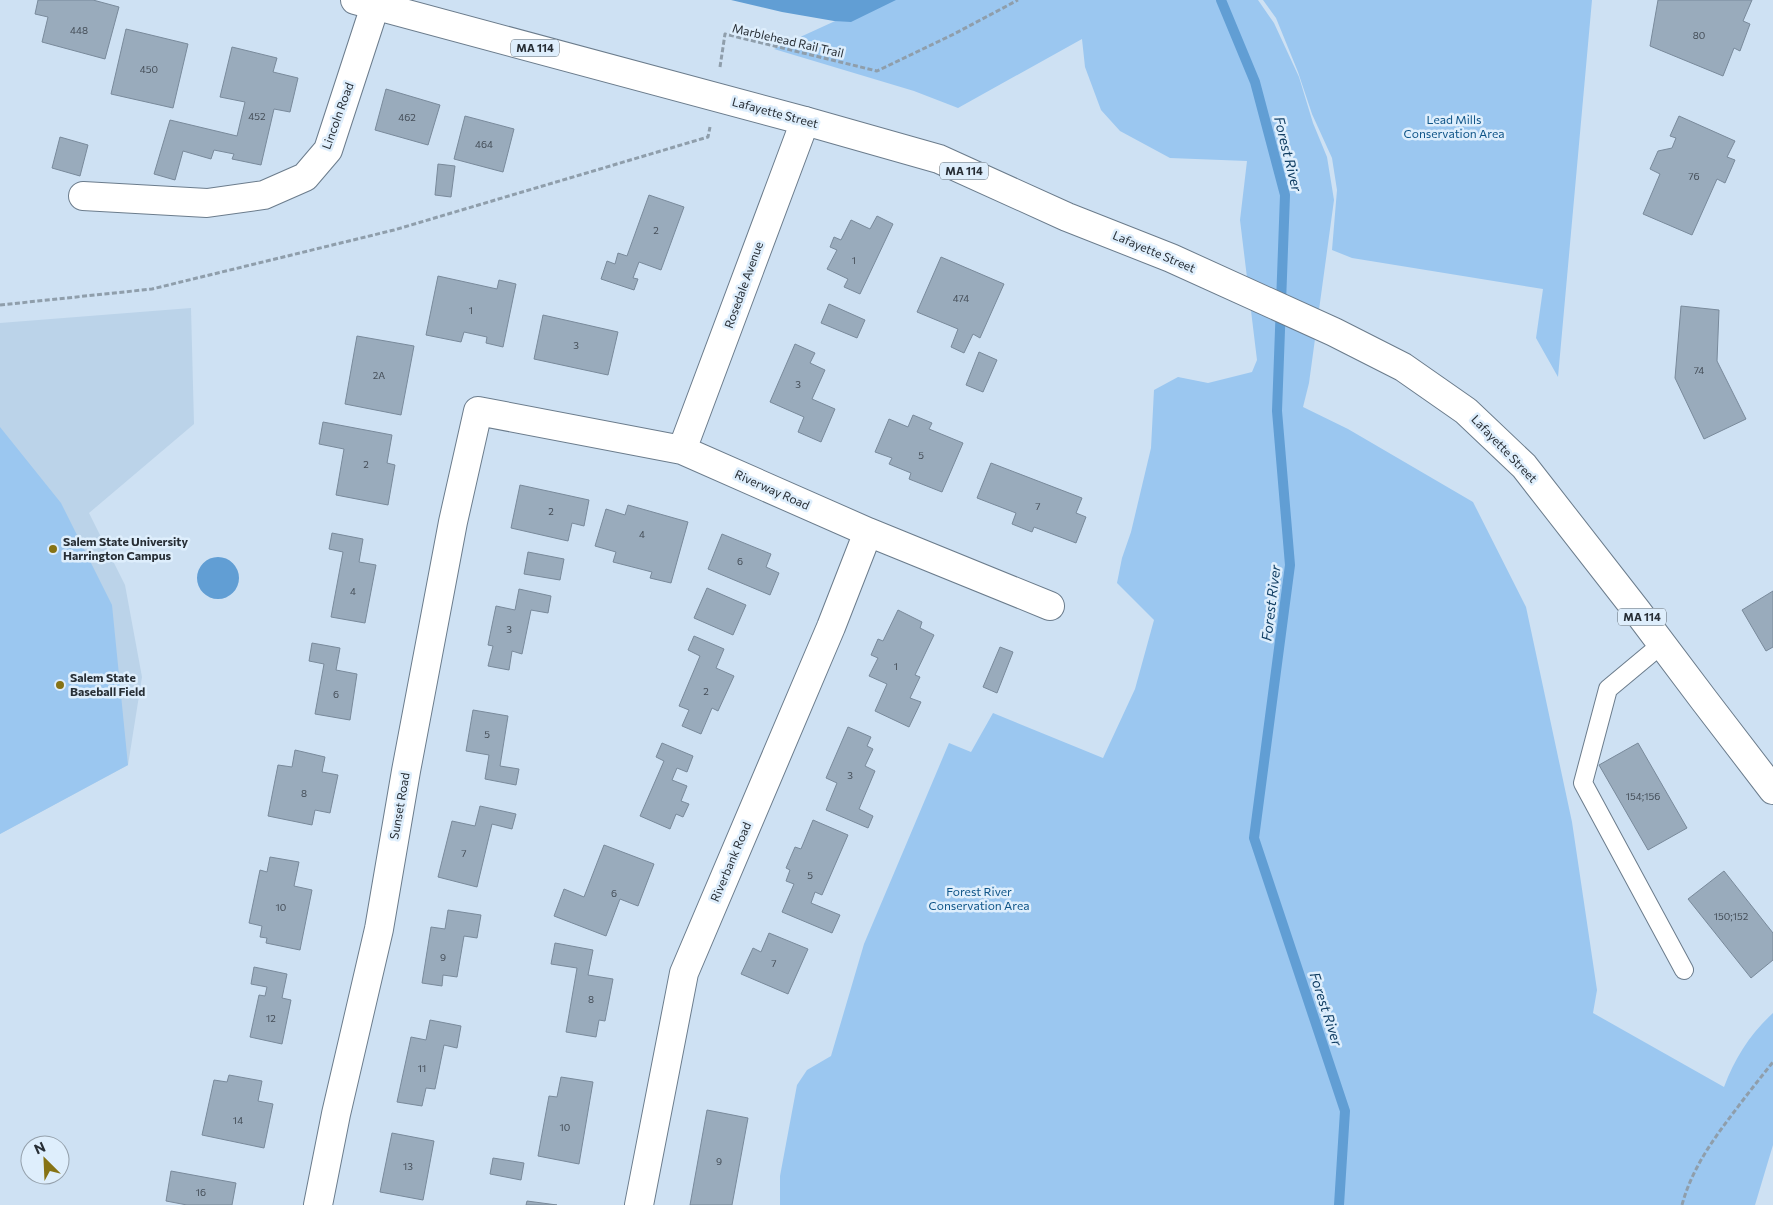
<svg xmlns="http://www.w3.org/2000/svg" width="1773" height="1205" font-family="Commissioner,sans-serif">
<rect width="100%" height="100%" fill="#cee1f3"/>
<path fill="#bbd3e9" d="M191,308L194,424L89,513L125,585L142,677L128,765L0,834V323Z"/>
<path fill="#9bc7f0" d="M881,0H1258L1274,23L1299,77L1313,123L1327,157L1334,200L1309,383L1303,407L1348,429L1473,502L1526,607L1572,822L1597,990L1593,1013L1724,1087C1735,1058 1750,1034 1773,1013V1145L1755,1205H780V1176L797,1085L807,1070L831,1056L864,944L949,743L971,752L993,713L1103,758L1135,689L1154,620L1117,583L1122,558L1131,532L1151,448L1154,390L1178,377L1208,383L1252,372L1257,360L1240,220L1247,161L1170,158L1120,131L1101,110L1085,67L1082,39L958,108L914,91L774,49Z
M1263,0H1592L1558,377L1536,338L1543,289L1352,258L1332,250L1337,190L1332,158L1312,114L1298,72L1276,18Z
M0,427L61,503L112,605L128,765L0,834Z"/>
<path fill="#619ed4" d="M731,0H896L851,22L834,21L782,12Z
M197 578a21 21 0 1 1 42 0a21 21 0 1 1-42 0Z"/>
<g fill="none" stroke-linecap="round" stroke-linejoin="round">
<path stroke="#619ed4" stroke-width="10" d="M1221,0L1255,82L1285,195L1277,411L1290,565L1254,838L1345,1111L1339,1205"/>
</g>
<path fill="#99abbc" stroke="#798a9b" d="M38,0H93L119,7L105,59L42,42L48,17L35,14Z
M1658,0H1752L1743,21L1750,24L1740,51L1734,48L1723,76L1650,46Z
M126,29L188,44L173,108L111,94Z
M232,47L277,58L273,72L298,78L290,112L274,109L261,165L232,159L234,154L214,150L211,159L183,151L175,180L154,174L170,120L237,136L245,102L220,97Z
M386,89L440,105L428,145L375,130Z
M465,116L514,129L503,172L454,159Z
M1679,116L1735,141L1727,157L1735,160L1725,183L1717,179L1692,235L1643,214L1660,174L1650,169L1658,151L1672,148L1676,138L1670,136Z
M60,137L88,145L80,176L52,168Z
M438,164L455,166L451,197L435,195Z
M649,195L684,207L661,270L639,262L633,278L638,279L634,290L601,279L607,261L615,264L618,253L627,256Z
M877,216L893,224L860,294L844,287L848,279L827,269L837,250L830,247L834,237L841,240L851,220L870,229Z
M941,257L1004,284L980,338L973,334L964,353L951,347L958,329L917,312Z
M438,276L497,289L499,280L516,284L503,347L486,343L487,337L464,332L461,342L426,335Z
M829,304L865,320L857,338L821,323Z
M1681,306L1719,310L1717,361L1746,419L1704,439L1675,378Z
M543,315L618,332L608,375L534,359Z
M357,336L414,346L401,415L345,404Z
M795,344L815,353L810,363L825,370L812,399L835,409L821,442L798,432L804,417L770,402Z
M979,352L997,360L983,392L966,385Z
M913,415L932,423L929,429L963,443L942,492L909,479L911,473L889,464L892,458L875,452L889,419L908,427Z
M323,422L392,435L387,463L395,465L388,505L336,495L344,449L319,444Z
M991,463L1082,498L1076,513L1086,517L1076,543L1034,527L1032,532L1012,524L1016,513L977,498Z
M520,485L589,500L584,526L572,523L568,541L511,528Z
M628,505L688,522L671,583L650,578L652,572L613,562L616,552L595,546L606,509L625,515Z
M332,533L363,539L359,562L376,565L365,623L331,617L343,552L329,549Z
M722,534L771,554L766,567L779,573L770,595L708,569Z
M528,552L564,559L560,580L524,574Z
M707,588L746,605L733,635L694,618Z
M519,589L551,596L548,613L531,610L522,654L512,651L509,670L488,666L493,646L488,645L496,606L515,610Z
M1773,591V647L1766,651L1742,610Z
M898,610L922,622L920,628L934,635L915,675L920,677L910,698L921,702L909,727L875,711L887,684L869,676L878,658L871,655L878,639L883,641Z
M694,636L724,649L716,668L734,676L718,711L712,708L701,734L682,726L689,710L679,706L700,656L688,650Z
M312,643L340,648L336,670L357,674L350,720L315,714L324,664L309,661Z
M1000,647L1013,652L997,693L983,687Z
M473,710L508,716L500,766L519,769L516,785L485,779L489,755L466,751Z
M848,727L871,737L867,746L873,749L865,766L875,771L859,809L873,816L868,828L826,810L837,783L826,778Z
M662,743L693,756L687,772L677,768L672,780L687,786L681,801L689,804L683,817L676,814L670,829L640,816L664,761L656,757Z
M1638,743L1687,828L1648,850L1599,765Z
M295,750L325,757L322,772L338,775L330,813L315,810L312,825L268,816L278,765L292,767Z
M480,806L516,814L512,829L492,824L477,887L438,877L452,821L475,826Z
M813,820L848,835L822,895L815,892L811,903L840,915L832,933L782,912L794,884L786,881L790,870L786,868L795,847L801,849Z
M604,845L654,864L638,906L620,899L606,936L554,916L564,889L584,897Z
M270,857L299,862L294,886L312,890L300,950L266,943L267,938L260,937L262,926L249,923L260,870L267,872Z
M1724,871L1773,933V960L1751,978L1688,899Z
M448,910L481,915L477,938L464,936L457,977L443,975L442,986L422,983L431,927L445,929Z
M769,933L808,949L788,994L741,974L753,948L761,952Z
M555,943L593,950L588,975L613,979L605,1021L599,1020L596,1037L566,1032L577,968L551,964Z
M254,967L287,974L282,998L291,1000L282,1044L250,1037L259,995L265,996L267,987L251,984Z
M430,1020L461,1026L457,1048L444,1045L435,1089L426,1088L422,1106L397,1102L411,1037L426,1040Z
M229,1075L262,1081L258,1101L273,1104L264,1148L202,1135L214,1080L227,1082Z
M561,1077L593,1082L579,1164L538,1156L549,1096L557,1097Z
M707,1110L748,1118L732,1205H690Z
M392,1133L434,1141L423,1200L380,1192Z
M493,1158L524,1163L521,1180L490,1174Z
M171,1171L236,1183L232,1205H187L166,1201Z
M527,1201L557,1205H526Z"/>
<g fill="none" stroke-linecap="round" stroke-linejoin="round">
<defs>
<path id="lane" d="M1662,644L1608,689L1583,783L1684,970"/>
<path id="street" d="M83,196L207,203L264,195L305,177L328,150L375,6
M682,450L805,121
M318,1205L336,1114L379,929L406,771L453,522L478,411L682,450L868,532L1050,606
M639,1205L684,973L831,627L868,532"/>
<path id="primary" d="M355,0L805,121L939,159L1067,217L1171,258L1334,332L1403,367L1466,411L1524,466L1637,611L1704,700L1773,790"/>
</defs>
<use href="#lane" stroke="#6b7c8c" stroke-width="20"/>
<use href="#street" stroke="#6b7c8c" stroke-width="30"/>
<use href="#primary" stroke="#6b7c8c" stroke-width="30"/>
<path stroke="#8f9eab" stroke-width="3" stroke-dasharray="5 2.5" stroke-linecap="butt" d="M720,67L725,34L877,71L954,34L1018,0
M0,305L152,289L394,230L708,137L710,127
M1682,1205C1692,1168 1714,1138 1737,1108C1749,1092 1761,1077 1773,1062"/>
<use href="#lane" stroke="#fff" stroke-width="18"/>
<use href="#street" stroke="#fff" stroke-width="28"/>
<use href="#primary" stroke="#fff" stroke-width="28"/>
</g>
<g fill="#867315" stroke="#deeefc" stroke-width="2">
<circle cx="53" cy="549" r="5"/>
<circle cx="60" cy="685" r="5"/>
</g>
<g text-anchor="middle" stroke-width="5" stroke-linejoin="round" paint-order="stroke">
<g font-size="10" fill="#444d57">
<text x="79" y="34">448</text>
<text x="1699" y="39">80</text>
<text x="149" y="73">450</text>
<text x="257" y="120">452</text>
<text x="407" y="121">462</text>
<text x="484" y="148">464</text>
<text x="1694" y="180">76</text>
<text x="656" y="234">2</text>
<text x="854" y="264">1</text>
<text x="961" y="302">474</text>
<text x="471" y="314">1</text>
<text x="576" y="349">3</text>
<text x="1699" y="374">74</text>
<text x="379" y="379">2A</text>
<text x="798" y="388">3</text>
<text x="921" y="459">5</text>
<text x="366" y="468">2</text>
<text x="1038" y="510">7</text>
<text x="551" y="515">2</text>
<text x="642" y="538">4</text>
<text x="740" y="565">6</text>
<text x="353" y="595">4</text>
<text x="509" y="633">3</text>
<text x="896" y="670">1</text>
<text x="706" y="695">2</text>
<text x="336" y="698">6</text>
<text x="487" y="738">5</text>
<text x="850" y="779">3</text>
<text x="304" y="797">8</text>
<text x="1643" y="800">154;156</text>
<text x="464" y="857">7</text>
<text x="810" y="879">5</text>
<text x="614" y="897">6</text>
<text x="281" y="911">10</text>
<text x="1731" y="920">150;152</text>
<text x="443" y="961">9</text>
<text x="774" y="967">7</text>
<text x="591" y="1003">8</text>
<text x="271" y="1022">12</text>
<text x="422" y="1072">11</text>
<text x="238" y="1124">14</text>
<text x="565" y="1131">10</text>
<text x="719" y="1165">9</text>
<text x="408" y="1170">13</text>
<text x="201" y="1196">16</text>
</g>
<g fill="#deeefc" stroke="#5e6871" stroke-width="1">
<rect x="511" y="39.5" width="48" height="17" rx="4"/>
<rect x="940" y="162.5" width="48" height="17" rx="4"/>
<rect x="1618" y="608.5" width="48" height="17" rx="4"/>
</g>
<g font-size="11" font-weight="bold" fill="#272e35">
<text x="535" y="52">MA 114</text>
<text x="964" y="175">MA 114</text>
<text x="1642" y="621">MA 114</text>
</g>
<g font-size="12" fill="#272e35" stroke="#deeefc">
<text transform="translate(788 41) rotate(13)" y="4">Marblehead Rail Trail</text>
<text transform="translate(775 113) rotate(15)" y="4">Lafayette Street</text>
<text transform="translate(338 116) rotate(-70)" y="4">Lincoln Road</text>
<text transform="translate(1154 252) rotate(23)" y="4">Lafayette Street</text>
<text transform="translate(744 285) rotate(-70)" y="4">Rosedale Avenue</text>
<text transform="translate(1504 449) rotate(46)" y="4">Lafayette Street</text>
<text transform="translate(772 490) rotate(24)" y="4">Riverway Road</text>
<text transform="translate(400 806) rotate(-80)" y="4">Sunset Road</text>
<text transform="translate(731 862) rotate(-67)" y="4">Riverbank Road</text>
</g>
<g font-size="12" fill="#0e5487" stroke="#deeefc">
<text x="1454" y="124">Lead Mills<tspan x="1454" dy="14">Conservation Area</tspan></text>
<text x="979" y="896">Forest River<tspan x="979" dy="14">Conservation Area</tspan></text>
</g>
<g font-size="12" font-weight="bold" fill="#272e35" stroke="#deeefc" text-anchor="start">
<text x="63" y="546">Salem State University<tspan x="63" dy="14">Harrington Campus</tspan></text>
<text x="70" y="682">Salem State<tspan x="70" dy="14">Baseball Field</tspan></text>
</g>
<g font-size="14" font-style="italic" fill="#123f64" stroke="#deeefc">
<text transform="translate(1288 154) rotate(76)" y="5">Forest River</text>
<text transform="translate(1271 603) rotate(-83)" y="5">Forest River</text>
<text transform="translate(1326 1009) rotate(72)" y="5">Forest River</text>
</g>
</g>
<g transform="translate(45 1160) rotate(336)"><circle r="24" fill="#deeefc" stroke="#95a1ac"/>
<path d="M0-4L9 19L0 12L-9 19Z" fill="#867315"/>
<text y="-8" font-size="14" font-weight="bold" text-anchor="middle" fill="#272e35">N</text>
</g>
</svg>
